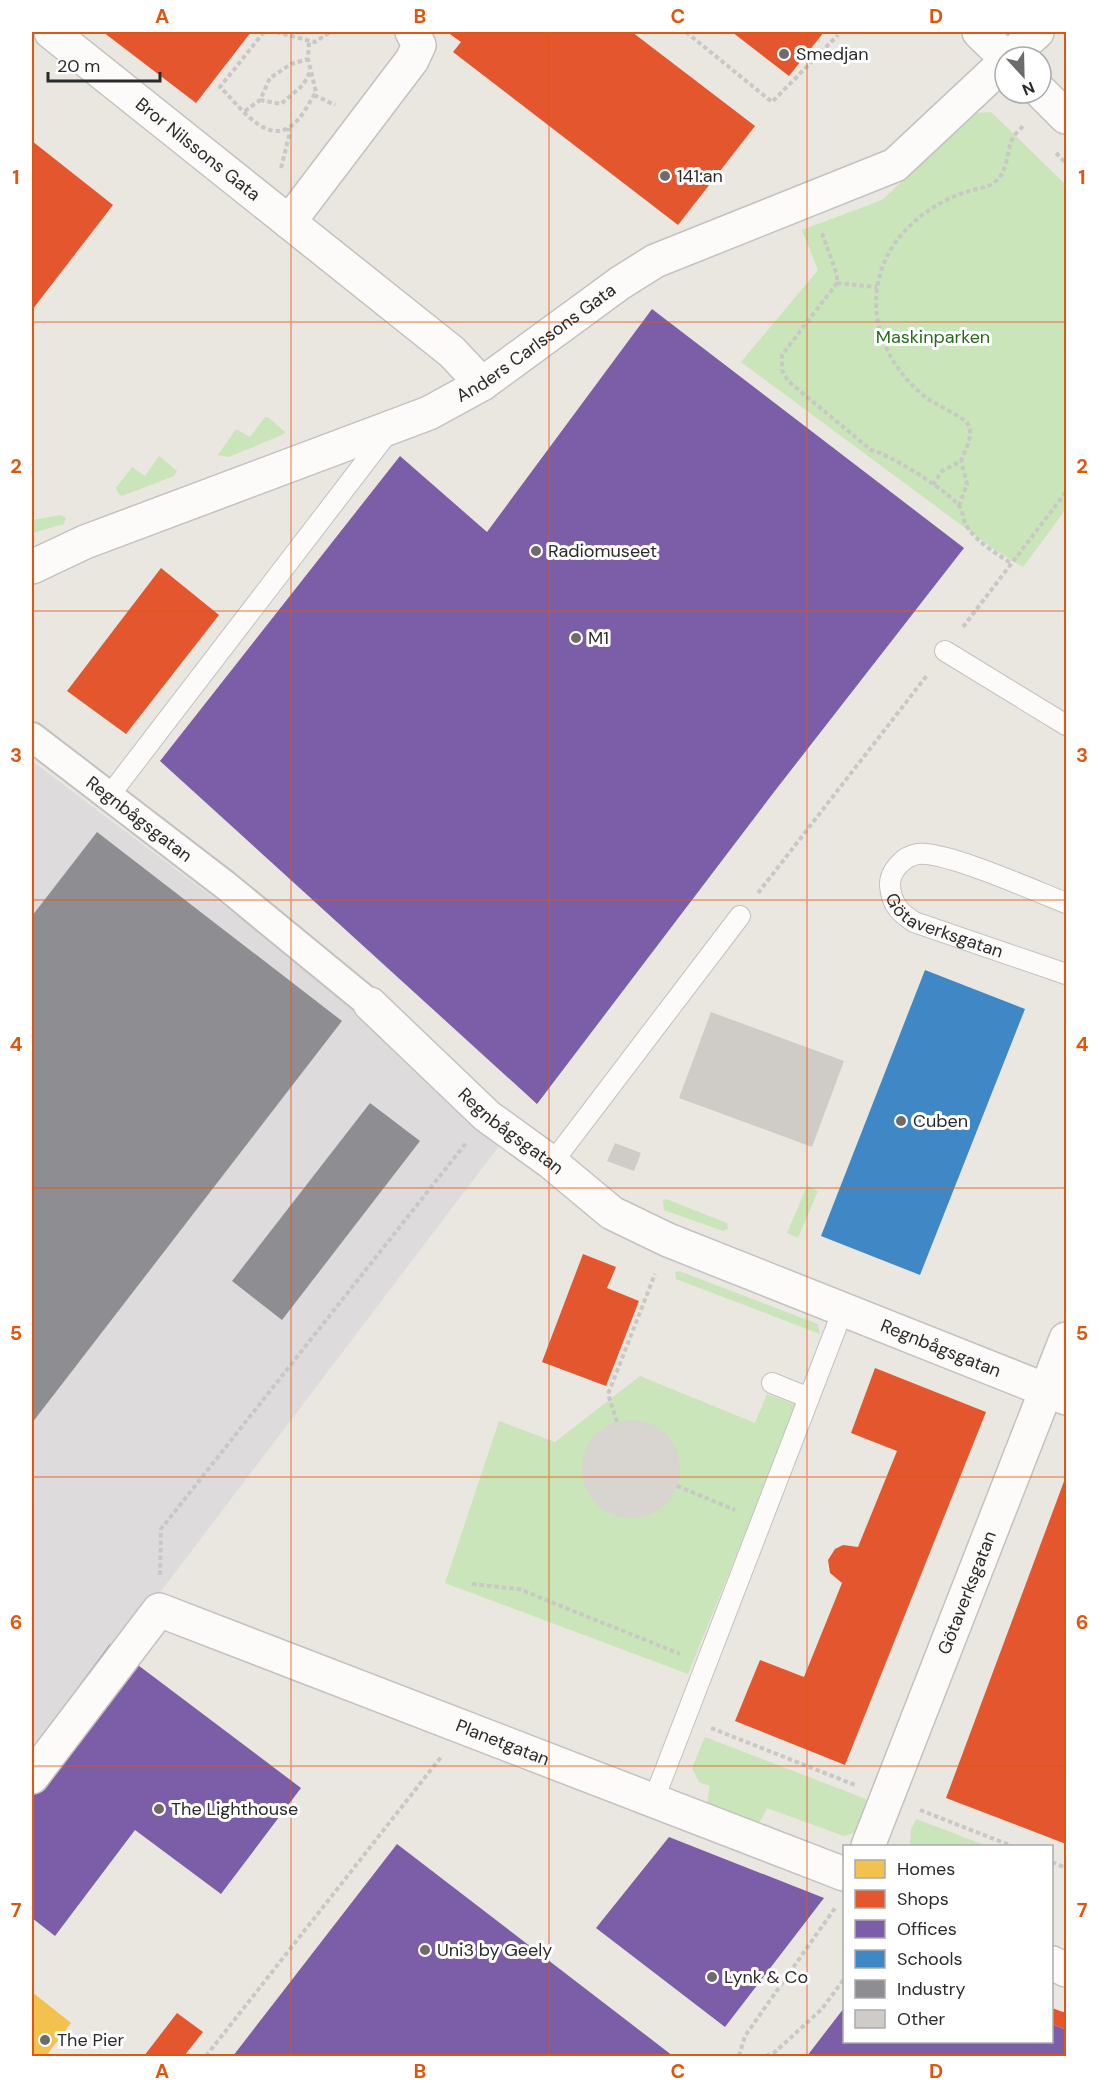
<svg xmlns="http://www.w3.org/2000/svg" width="1098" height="2088" font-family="'DM Sans',sans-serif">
<rect width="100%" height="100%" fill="#eae6e0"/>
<path fill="#dddbdc" d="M32,761L515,1125L32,1761Z"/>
<path fill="#c9e5b9" d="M991,112L1066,185V509L1023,567L995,550L741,362L818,270L802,230L882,200L977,113Z
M265,417H268L285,432L284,434L229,457L218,455L236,429L250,437Z
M159,456L177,471L174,476L122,496L118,493L116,488L132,467L145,476Z
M61,515L66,518L64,524L32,533V520Z
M807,1186L818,1191L798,1238L787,1233Z
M666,1199L727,1223L728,1229L723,1231L664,1210L663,1200Z
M679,1271L818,1324L820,1334L676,1279L675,1272Z
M640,1376L755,1423L767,1394L799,1406L776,1457L688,1674L445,1583L499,1421L555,1442Z
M705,1737L866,1799L871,1804L854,1833L844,1836L767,1808L758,1825L707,1804L710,1786L699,1782L692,1768Z
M916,1819L987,1846H910L911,1830Z"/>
<path fill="#d8d4cf" d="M582 1469a49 49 0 1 1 98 0a49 49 0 1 1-98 0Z"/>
<path fill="#f2c14e" d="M32,1992L71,2023L46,2056H32Z"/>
<path fill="#e4572e" d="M103,32H251L196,103Z
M447,32H632L755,126L678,225L453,52L461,42Z
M732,32H824L789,76Z
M32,141L113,205L32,310Z
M161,568L219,615L126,734L67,691Z
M583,1254L616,1267L607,1288L639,1301L606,1386L542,1362Z
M875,1368L986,1412L845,1765L735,1721L760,1660L804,1677L842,1583L830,1573L828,1560L835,1549L843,1545L858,1547L897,1451L851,1433Z
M1066,1476V1844L946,1798Z
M1052,2008L1066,2013V2030L1052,2024Z
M177,2013L203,2032L184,2056H144Z"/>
<path fill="#7b5ea7" d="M652,309L964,548L774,792L537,1104L160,761L400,456L487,532Z
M110,1644L301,1788L221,1894L135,1830L55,1936L32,1918V1749Z
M669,1837L824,1898L725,2027L596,1928Z
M397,1844L673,2056H233Z
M844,2008V2042H1052V2024L1066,2030V2056H807Z"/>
<path fill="#3f88c5" d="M925,970L1025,1009L920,1275L821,1236Z"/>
<path fill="#8d8d92" d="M97,832L342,1021L32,1423V916Z
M370,1103L420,1141L282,1320L232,1281Z"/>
<path fill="#cfccc7" d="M711,1012L844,1061L812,1147L679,1098Z
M615,1143L641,1153L634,1171L607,1161Z"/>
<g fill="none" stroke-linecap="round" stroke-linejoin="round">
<defs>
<g id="service">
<path d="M945,651L1066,725"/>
<path d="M109,796L389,431"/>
<path id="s1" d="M1066,903C1035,891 946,851 918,854C903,856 889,872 890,886C892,905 899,912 914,922L1066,974"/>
<path d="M552,1163L740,916"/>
<path d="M772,1383L809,1398"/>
<path d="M654,1799L843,1310"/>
</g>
<g id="pedestrian">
<path id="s2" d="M32,737L225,885L370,1004"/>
</g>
<g id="minor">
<path id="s3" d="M51,32L452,352L482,384"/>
<path d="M979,32L1005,57"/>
<path d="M1010,57L1037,32"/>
<path d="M1041,92L1066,117"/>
<path d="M289,222L412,60L419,45L412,32"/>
<path id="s4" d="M32,567L85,542L429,413L482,384L620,283L655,261L895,165L1005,62"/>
<path id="s5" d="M370,1004L487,1116L552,1163L612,1213L668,1240L1066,1398"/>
<path id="s6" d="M32,1777L159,1610L844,1874"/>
<path id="s7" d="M868,1846L1066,1339"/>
<path d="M1052,1963L1066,1970"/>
</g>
</defs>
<use href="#service" stroke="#c3c2c1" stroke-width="22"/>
<use href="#pedestrian" stroke="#c3c2c1" stroke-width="32"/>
<use href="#minor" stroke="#c3c2c1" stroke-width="36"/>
<path stroke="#c8c8c7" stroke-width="4" stroke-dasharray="4.5 3" stroke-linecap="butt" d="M264,32L220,87C236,102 263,142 288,128C301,121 308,104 316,92L308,59L309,41
M276,32L315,42L330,32
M686,32L772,102L838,35
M314,95L335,105
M260,100L281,104L303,85L311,70
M245,111L260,100L270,78L291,64L308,59
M1056,153L1066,163
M281,168L289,136L288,128
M822,233L837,275V283L782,355V370L788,381L871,450C888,453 950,492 960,507C963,512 963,520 966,525C976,542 996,553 1012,564
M837,283L877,287
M933,485L942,471L961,461C965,451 973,437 969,426C966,417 933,404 924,396C878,358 860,298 893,246C909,221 938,201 966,192C976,188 987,189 996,181C1008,171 1006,153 1012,140C1014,134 1020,130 1023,126
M959,506L967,484L961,461
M963,627L1066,492
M758,893L928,674
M617,1422L608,1394L655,1274
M677,1486L735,1510
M160,1575L161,1529L466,1143
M472,1584L519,1589L680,1654
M711,1728L855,1785
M920,1810L1012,1846
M1052,1862L1066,1868
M206,2056L441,1757
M739,2056L745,2036L835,1908
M766,2056L775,2052L822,2009L844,1979"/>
<use href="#service" stroke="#fcfbfa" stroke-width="20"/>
<use href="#pedestrian" stroke="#fcfbfa" stroke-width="28"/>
<use href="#minor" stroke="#fcfbfa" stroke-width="33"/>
</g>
<path fill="none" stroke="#df570e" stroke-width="1.5" stroke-opacity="0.55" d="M291,32V2056M549,32V2056M807,32V2056M32,322H1066M32,611H1066M32,900H1066M32,1188H1066M32,1477H1066M32,1766H1066"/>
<g fill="#6e6c6a" stroke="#fff" stroke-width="2">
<circle cx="784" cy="54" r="6"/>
<circle cx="665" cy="176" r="6"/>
<circle cx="536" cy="551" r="6"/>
<circle cx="576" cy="638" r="6"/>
<circle cx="901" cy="1121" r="6"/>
<circle cx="159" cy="1809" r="6"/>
<circle cx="425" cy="1950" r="6"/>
<circle cx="712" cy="1977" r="6"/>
<circle cx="45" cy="2040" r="6"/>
</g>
<g text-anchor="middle" stroke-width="6" stroke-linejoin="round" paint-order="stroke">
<g font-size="18" fill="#2b2b2b" stroke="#fff" text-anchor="start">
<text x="796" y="60">Smedjan</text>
<text x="677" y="182">141:an</text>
<text x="548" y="557">Radiomuseet</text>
<text x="588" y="644">M1</text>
<text x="913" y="1127">Cuben</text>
<text x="171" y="1815">The Lighthouse</text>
<text x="437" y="1956">Uni3 by Geely</text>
<text x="724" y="1983">Lynk &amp; Co</text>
<text x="57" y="2046">The Pier</text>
</g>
<g font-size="18" fill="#2b2b2b" stroke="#fff">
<text dy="6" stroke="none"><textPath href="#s3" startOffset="188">Bror Nilssons Gata</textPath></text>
<text dy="6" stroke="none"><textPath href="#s4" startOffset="554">Anders Carlssons Gata</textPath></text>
<text dy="6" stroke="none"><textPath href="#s2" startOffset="135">Regnbågsgatan</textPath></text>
<text dy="6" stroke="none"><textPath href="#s1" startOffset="276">Götaverksgatan</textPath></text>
<text dy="6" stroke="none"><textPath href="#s5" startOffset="190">Regnbågsgatan</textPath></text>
<text dy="6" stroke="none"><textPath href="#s5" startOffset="676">Regnbågsgatan</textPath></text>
<text dy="6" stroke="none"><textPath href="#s7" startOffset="272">Götaverksgatan</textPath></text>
<text dy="6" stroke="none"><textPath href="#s6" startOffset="578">Planetgatan</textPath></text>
</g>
<g font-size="18" fill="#256b19" stroke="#fff">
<text x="933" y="343">Maskinparken</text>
</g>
</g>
<rect width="1098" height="2088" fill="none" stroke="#ffffff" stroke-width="66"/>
<rect x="843" y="1845" width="210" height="198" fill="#ffffff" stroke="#aaaaaa" stroke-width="1.5"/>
<rect x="855" y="1860" width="30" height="18" fill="#f2c14e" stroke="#aaaaaa" stroke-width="1.5"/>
<text x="897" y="1875" font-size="18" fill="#2b2b2b">Homes</text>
<rect x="855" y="1890" width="30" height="18" fill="#e4572e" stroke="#aaaaaa" stroke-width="1.5"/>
<text x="897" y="1905" font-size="18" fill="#2b2b2b">Shops</text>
<rect x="855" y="1920" width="30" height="18" fill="#7b5ea7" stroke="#aaaaaa" stroke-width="1.5"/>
<text x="897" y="1935" font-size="18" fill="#2b2b2b">Offices</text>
<rect x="855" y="1950" width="30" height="18" fill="#3f88c5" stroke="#aaaaaa" stroke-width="1.5"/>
<text x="897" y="1965" font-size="18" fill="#2b2b2b">Schools</text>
<rect x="855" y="1980" width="30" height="18" fill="#8d8d92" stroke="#aaaaaa" stroke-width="1.5"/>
<text x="897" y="1995" font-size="18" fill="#2b2b2b">Industry</text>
<rect x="855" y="2010" width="30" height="18" fill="#cfccc7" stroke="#aaaaaa" stroke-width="1.5"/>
<text x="897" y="2025" font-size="18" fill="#2b2b2b">Other</text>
<g transform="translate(1023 75) rotate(158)"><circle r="28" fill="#ffffff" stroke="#aaaaaa" stroke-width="1.5"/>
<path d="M0-4.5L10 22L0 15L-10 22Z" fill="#6e6c6a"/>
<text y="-9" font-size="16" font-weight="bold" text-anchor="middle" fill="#2b2b2b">N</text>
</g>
<path d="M48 72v9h112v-9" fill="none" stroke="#2b2b2b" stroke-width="3"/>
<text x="57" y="72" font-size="18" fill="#2b2b2b" stroke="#ffffff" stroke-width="4.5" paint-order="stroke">20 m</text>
<rect x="33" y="33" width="1032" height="2022" fill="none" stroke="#df570e" stroke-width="2"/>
<g font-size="20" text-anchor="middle" font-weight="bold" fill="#df570e">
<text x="162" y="23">A</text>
<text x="420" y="23">B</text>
<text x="678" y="23">C</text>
<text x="936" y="23">D</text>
<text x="16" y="184">1</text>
<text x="1082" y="184">1</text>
<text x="16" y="473">2</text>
<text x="1082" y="473">2</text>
<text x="16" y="762">3</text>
<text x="1082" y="762">3</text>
<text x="16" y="1051">4</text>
<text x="1082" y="1051">4</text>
<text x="16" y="1340">5</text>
<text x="1082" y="1340">5</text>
<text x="16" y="1629">6</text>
<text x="1082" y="1629">6</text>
<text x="16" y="1917">7</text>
<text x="1082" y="1917">7</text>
<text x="162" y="2078">A</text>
<text x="420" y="2078">B</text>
<text x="678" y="2078">C</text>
<text x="936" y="2078">D</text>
</g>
</svg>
